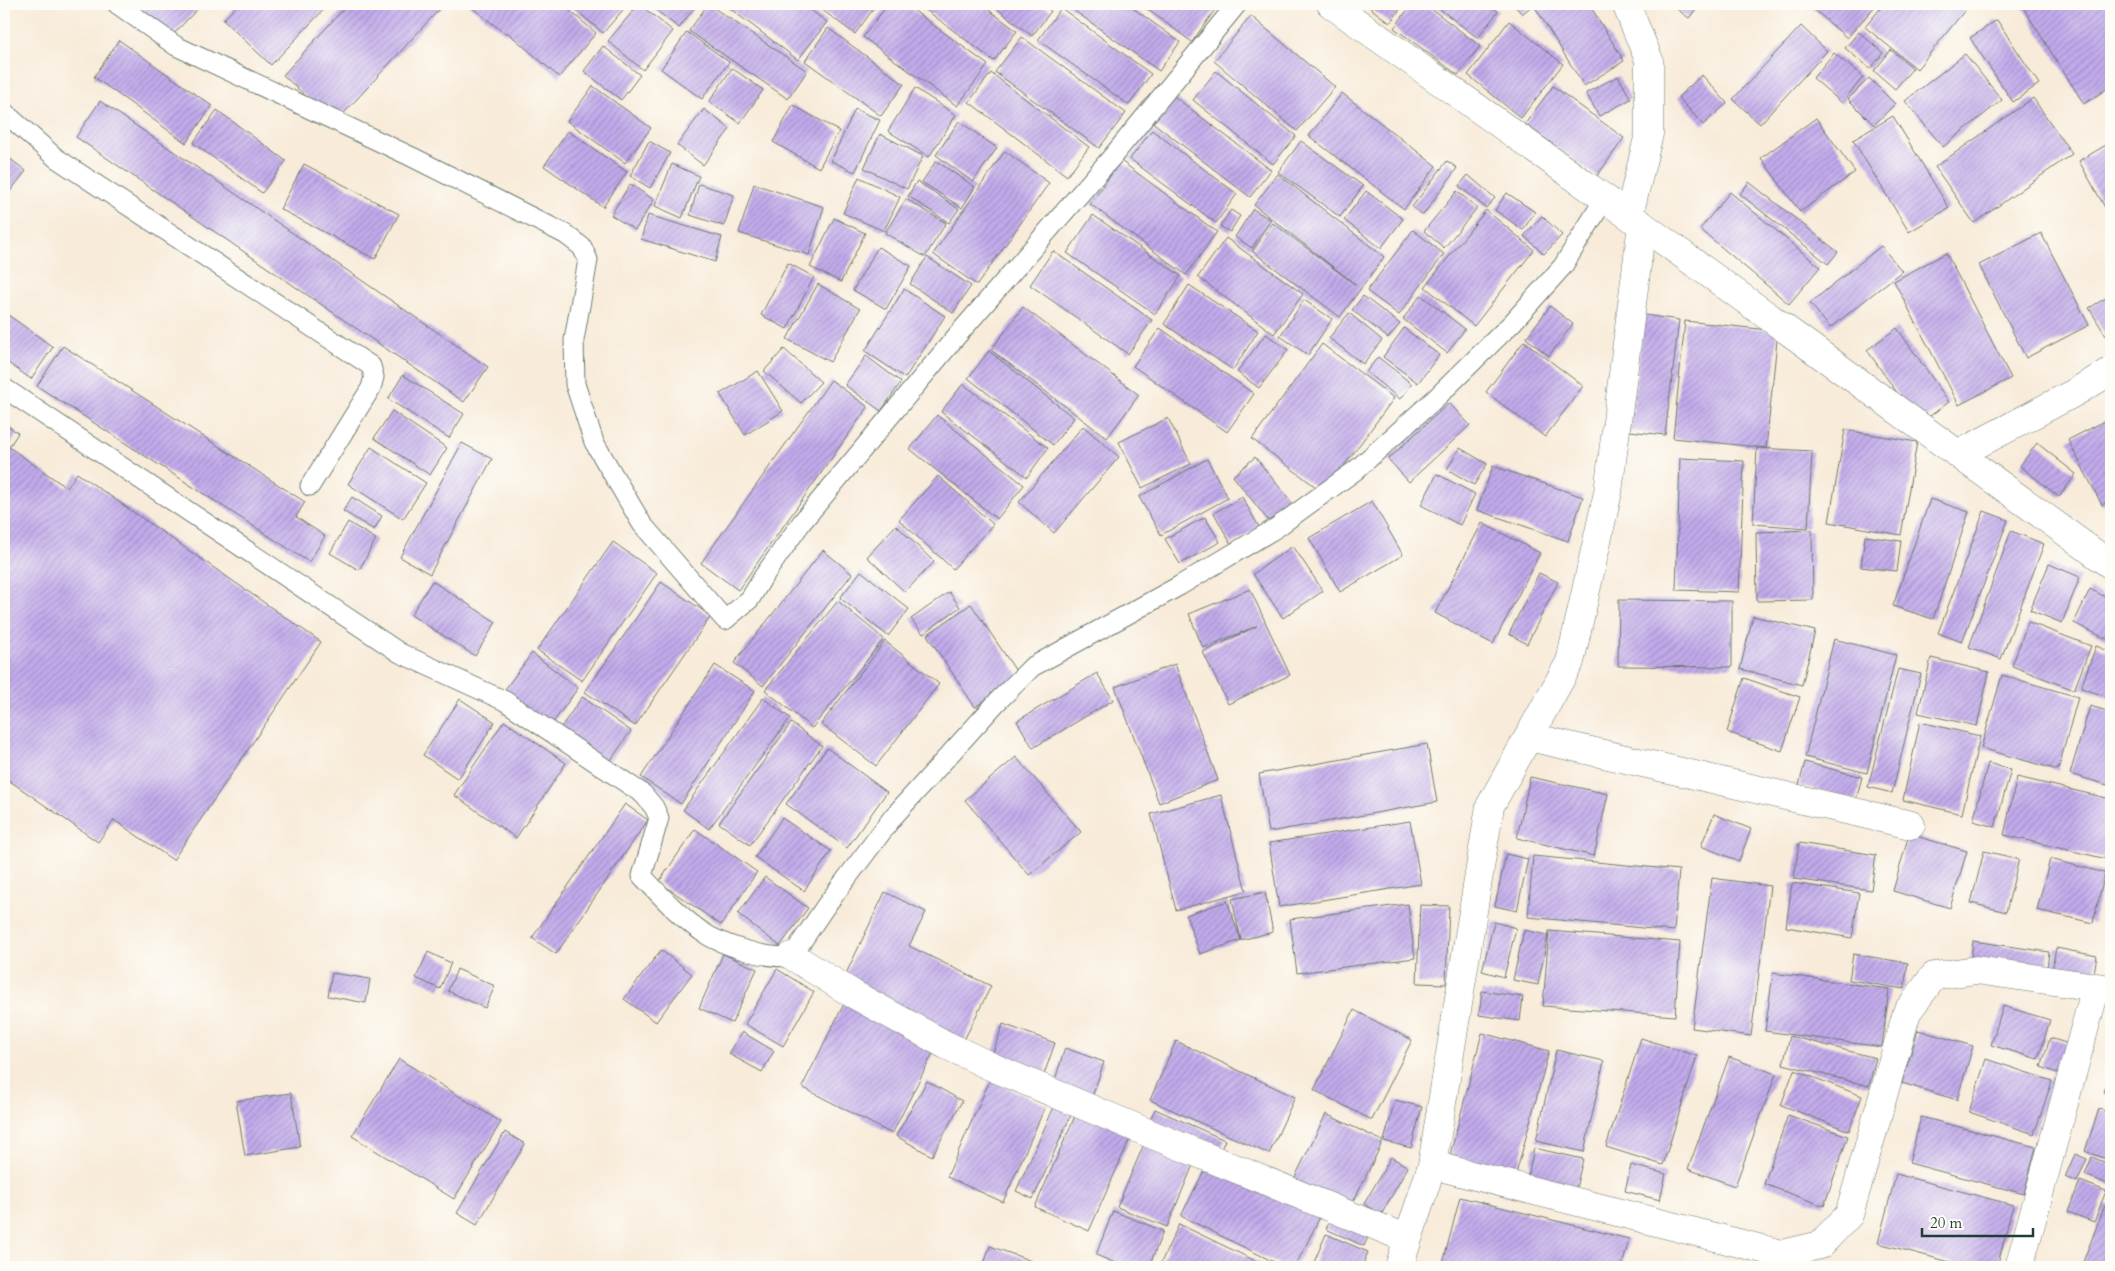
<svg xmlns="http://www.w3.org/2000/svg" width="2115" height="1271" font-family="Cardo,serif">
<defs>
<pattern id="building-hatch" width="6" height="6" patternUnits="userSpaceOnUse" patternTransform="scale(1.25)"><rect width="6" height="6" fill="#c2abec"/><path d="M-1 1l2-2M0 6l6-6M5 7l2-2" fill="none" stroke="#9d8cc0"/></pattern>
</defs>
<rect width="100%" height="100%" fill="#fdfcf7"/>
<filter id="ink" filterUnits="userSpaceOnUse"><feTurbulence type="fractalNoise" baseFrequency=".02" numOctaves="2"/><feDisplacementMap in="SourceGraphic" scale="10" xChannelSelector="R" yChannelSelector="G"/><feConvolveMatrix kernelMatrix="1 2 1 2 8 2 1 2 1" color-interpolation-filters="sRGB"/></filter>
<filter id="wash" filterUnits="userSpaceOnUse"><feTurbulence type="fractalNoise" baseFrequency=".0096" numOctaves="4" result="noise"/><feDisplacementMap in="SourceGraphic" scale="20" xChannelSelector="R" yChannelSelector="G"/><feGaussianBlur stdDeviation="1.12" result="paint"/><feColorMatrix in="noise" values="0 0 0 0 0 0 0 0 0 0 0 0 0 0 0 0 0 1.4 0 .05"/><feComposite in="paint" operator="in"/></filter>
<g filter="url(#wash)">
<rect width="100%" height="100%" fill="#f8ebd9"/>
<g id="blocks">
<path fill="url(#building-hatch)" d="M133,4H202L169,39Z
M238,4H329L271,65L223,20Z
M348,4H444L335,123L283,75Z
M467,4H562L596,33L559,77L507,32L506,34Z
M569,4H628L603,33Z
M639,4L673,31L643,70L608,41Z
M648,4H697L679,28Z
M708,4L807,71L788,99L689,31Z
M724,4H802L827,22L798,60Z
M814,4H877L855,34Z
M888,4H905L988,65L957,106L863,37Z
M918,4H981L1017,31L994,61Z
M991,4H1041L1051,11L1032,36Z
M1065,4H1127L1180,42L1159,71Z
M1140,4H1219L1192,42Z
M1365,4H1404L1390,23Z
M1412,4H1425L1480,46L1458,75L1394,28Z
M1433,4H1488L1498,11L1478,38Z
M1513,4H1534L1522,14Z
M1540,4H1589L1624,61L1584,86L1535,7Z
M1670,4H1700L1689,18Z
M1808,4H1877L1847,38Z
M1884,4H1970L1917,69L1865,27Z
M2026,4H2111V86L2084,104L2022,6Z
M1061,8L1151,74L1129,105L1038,40Z
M1251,16L1335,87L1297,131L1214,61Z
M1997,20L2039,84L2013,102L1970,38Z
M1509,21L1563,64L1521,118L1468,75Z
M1801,26L1827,51L1760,124L1733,99Z
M828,28L904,84L881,116L805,61Z
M687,32L729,62L702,99L661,69Z
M1859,32L1883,53L1870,69L1845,48Z
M1022,37L1126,113L1099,148L995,72Z
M119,40L212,106L186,143L94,77Z
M603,46L640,75L621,100L584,71Z
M1891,50L1913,68L1895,89L1874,71Z
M1834,53L1863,77L1842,103L1813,78Z
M1965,54L2002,100L1943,147L1905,101Z
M732,68L763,90L740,123L709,102Z
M1216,71L1296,136L1273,164L1193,100Z
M991,73L1089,147L1067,176L969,102Z
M1702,75L1727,103L1703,125L1678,97Z
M1618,76L1631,99L1599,116L1586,93Z
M1869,78L1895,104L1874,125L1848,99Z
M593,86L651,128L625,163L567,121Z
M1553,86L1624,138L1597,176L1525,124Z
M915,88L956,115L929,157L888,131Z
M1342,93L1436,166L1404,209L1309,136Z
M1171,94L1271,170L1250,197L1151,121Z
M2033,98L2072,154L1974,223L1935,167Z
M100,101L488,367L464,402L76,137Z
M793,105L839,131L819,168L773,142Z
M704,109L730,129L703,165L677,145Z
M855,109L880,120L855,172L831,161Z
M217,110L286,161L262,193L193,143Z
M1893,116L1949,208L1909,232L1853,140Z
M1816,118L1855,172L1800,212L1761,158Z
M959,121L997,148L973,182L936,155Z
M1152,130L1237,194L1216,223L1130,159Z
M568,131L627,172L603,207L544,166Z
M880,134L923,156L907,189L864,168Z
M649,141L670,153L650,188L630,176Z
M1301,141L1363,186L1340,217L1278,172Z
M2111,142V218L2079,161Z
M1005,151L1049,183L977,285L933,254Z
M4,154L26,171L4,199Z
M936,161L975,187L962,208L922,182Z
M1121,161L1217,232L1186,275L1090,204Z
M1447,161L1457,168L1423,215L1412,207Z
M304,164L399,214L375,259L280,209Z
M672,164L699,176L682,218L655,206Z
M1278,174L1384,257L1340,317L1252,251L1273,223L1356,285L1254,205Z
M1468,175L1495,198L1486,208L1459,186Z
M859,177L900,197L884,231L843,213Z
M917,181L959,209L949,223L908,196Z
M1749,182L1838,252L1828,264L1740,194Z
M630,184L654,200L635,230L611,215Z
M699,184L734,195L724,226L690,215Z
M754,184L824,207L809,255L739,233Z
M1366,191L1403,219L1381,248L1344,220Z
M1457,191L1477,208L1444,248L1424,231Z
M1730,192L1820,267L1789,304L1700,229Z
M1507,193L1535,212L1523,230L1495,210Z
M906,199L946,223L925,257L885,233Z
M1253,209L1271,220L1252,248L1235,237Z
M1231,210L1240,216L1230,232L1220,226Z
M1486,210L1534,250L1474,326L1425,287Z
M648,215L722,237L715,262L641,239Z
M1093,215L1181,276L1155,314L1067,253Z
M1542,216L1562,235L1544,254L1524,236Z
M834,218L865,233L841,282L810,267Z
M1413,230L1444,254L1399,315L1367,291Z
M2041,233L2089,325L2026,358L1979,265Z
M1226,238L1303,294L1274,334L1198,277Z
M1881,246L1902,271L1830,328L1810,303Z
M878,247L911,266L886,309L853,290Z
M1053,251L1152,320L1128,354L1030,285Z
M1946,253L2011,378L1959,405L1894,281Z
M927,257L971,286L953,313L910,284Z
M788,263L814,277L787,329L761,315Z
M818,284L860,309L830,362L787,339Z
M1189,285L1258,331L1233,370L1164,324Z
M904,289L945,316L905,378L865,351Z
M1421,295L1465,329L1447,353L1403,319Z
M2111,295V344L2089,308Z
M1363,296L1400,324L1388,338L1352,310Z
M1304,300L1332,319L1308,355L1280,336Z
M1550,306L1573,324L1549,356L1526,338Z
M1023,307L1139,395L1107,438L991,350Z
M4,312L53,347L31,379L4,360Z
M1349,313L1382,340L1363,364L1329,338Z
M1644,315L1679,320L1665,435L1630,431Z
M1685,321L1778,331L1766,448L1673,438Z
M1160,328L1254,394L1227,432L1133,366Z
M1404,328L1439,355L1418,383L1383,357Z
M1897,328L1949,402L1919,424L1867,350Z
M1266,334L1288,350L1259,388L1237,372Z
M1524,341L1583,386L1545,437L1486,392Z
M1322,344L1394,398L1324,493L1252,439Z
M63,346L305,502L296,517L325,536L309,562L37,386Z
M784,349L821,382L801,403L764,371Z
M989,351L1074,418L1053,445L968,378Z
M866,356L901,382L881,411L845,385Z
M1378,357L1412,384L1400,399L1366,372Z
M758,371L783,411L745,435L720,394Z
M403,375L464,414L449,438L388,399Z
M831,380L868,407L738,590L701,563Z
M963,384L1048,448L1027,477L941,412Z
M1449,403L1470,425L1409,482L1388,459Z
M392,411L447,448L430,475L374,438Z
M937,415L1024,485L997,519L910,449Z
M1168,418L1191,464L1142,488L1119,442Z
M2105,421L2111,433V500L2102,505L2068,440Z
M4,423L18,433L9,447L67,488L77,473L321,642L173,860L114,820L98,842L4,777Z
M1083,426L1119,457L1054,533L1019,502Z
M1845,430L1917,442L1901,535L1829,522Z
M462,443L492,459L430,574L400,557Z
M2037,443L2076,474L2059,497L2020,466Z
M371,447L426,483L403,519L348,484Z
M1460,448L1487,464L1474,485L1447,469Z
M1757,448L1812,451L1808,528L1753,524Z
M1255,457L1294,505L1271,524L1233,476Z
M1680,458L1744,461L1739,592L1676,590Z
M1207,459L1228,498L1161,535L1139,497Z
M1493,466L1583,497L1568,541L1477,510Z
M1437,474L1475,494L1460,525L1421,505Z
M938,476L993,524L953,569L899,520Z
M352,497L382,516L374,530L343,511Z
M1242,497L1259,527L1231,544L1214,513Z
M1930,499L1969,512L1933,619L1893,606Z
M1372,501L1403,555L1340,592L1309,538Z
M1984,511L2008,520L1962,642L1938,633Z
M1205,517L1220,542L1180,564L1165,539Z
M348,522L376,539L359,570L330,553Z
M1482,523L1540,553L1493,644L1435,613Z
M896,525L934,562L905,592L867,557Z
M1812,530L1813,600L1757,601L1756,532Z
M2011,531L2044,544L2001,659L1969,647Z
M1865,536L1901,541L1897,571L1861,567Z
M613,542L657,573L582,681L537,650Z
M1293,546L1323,591L1283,618L1253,574Z
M823,550L852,574L763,686L734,663Z
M2049,564L2080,577L2062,623L2030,610Z
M861,571L909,609L888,636L840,598Z
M1539,573L1558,582L1527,644L1509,634Z
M432,581L496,622L475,656L411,615Z
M661,582L711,616L635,726L585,692Z
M1250,589L1290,675L1228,704L1203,652L1257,626L1203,648L1189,614Z
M2090,589L2111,600V641L2074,623Z
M949,592L960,607L923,634L911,619Z
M1619,600L1732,601V667L1618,666Z
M838,601L884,639L812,728L765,690Z
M971,604L1020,677L975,707L927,635Z
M1753,616L1815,631L1802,685L1740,669Z
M2028,622L2091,646L2074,690L2012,666Z
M1834,639L1896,655L1867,773L1805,757Z
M885,641L939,684L876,766L821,724Z
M2096,646L2111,652V698L2081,688Z
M532,653L578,688L550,727L503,692Z
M1931,658L1989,672L1977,726L1918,713Z
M1175,664L1218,780L1159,803L1115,687Z
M715,665L755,691L681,804L641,777Z
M1898,669L1921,674L1892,793L1868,787Z
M1097,673L1113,700L1033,748L1017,721Z
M2002,675L2078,697L2058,770L1981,748Z
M1744,678L1800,697L1782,751L1727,732Z
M582,697L631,731L608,764L559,730Z
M763,698L790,718L709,829L683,810Z
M460,699L495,722L458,779L423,755Z
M2090,706L2111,712V786L2070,774Z
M504,721L566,763L516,838L454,795Z
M1920,722L1980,736L1962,814L1903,800Z
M791,723L822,746L750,845L719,823Z
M1427,744L1437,802L1269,832L1259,774Z
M827,748L887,792L847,848L786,804Z
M1016,757L1081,832L1029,875L965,800Z
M1805,762L1862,777L1856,800L1799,785Z
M1988,763L2011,770L1995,827L1973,821Z
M1530,777L1608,794L1594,856L1517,838Z
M2017,777L2111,799V860L2004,835Z
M1221,795L1246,891L1176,910L1151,814Z
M625,804L648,820L556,954L532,938Z
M1714,814L1751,829L1739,861L1701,846Z
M782,818L831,851L804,891L755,857Z
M1410,821L1421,884L1279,907L1269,843Z
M695,829L757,872L721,925L659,882Z
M1909,834L1967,851L1950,908L1893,891Z
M1799,843L1876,855L1871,890L1794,879Z
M1984,851L2019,859L2006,912L1971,903Z
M1506,854L1528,859L1517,911L1495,906Z
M1533,856L1679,870L1674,931L1528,917Z
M2050,859L2105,873L2093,923L2037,910Z
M765,877L808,908L780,946L738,914Z
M1712,878L1770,886L1751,1036L1692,1028Z
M1792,883L1859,893L1852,938L1786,927Z
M885,892L926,912L909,946L991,986L963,1042L842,982Z
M1265,892L1273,932L1241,940L1200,954L1186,915L1227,901L1241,940L1232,899Z
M1408,904L1415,958L1297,973L1290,919Z
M1420,905L1449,906L1446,984L1417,983Z
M1494,922L1516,928L1504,977L1482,971Z
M1524,930L1548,935L1538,985L1513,980Z
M1549,931L1680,942L1675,1016L1543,1006Z
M1973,941L2049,952L2046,977L1970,966Z
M2056,948L2097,956L2092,984L2051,976Z
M661,950L692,974L656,1022L624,999Z
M428,952L451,963L440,989L416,978Z
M723,954L757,969L732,1023L699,1008Z
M1853,954L1908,963L1904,989L1849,980Z
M457,969L495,986L485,1008L448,991Z
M777,969L814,992L783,1046L745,1024Z
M332,973L370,979L366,1003L328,996Z
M1773,973L1889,989L1882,1047L1765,1031Z
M1482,991L1523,997L1520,1021L1479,1015Z
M845,1002L935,1049L892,1134L802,1087Z
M2003,1006L2050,1020L2038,1059L1991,1045Z
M1354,1010L1412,1040L1372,1120L1314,1090Z
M1003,1024L1055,1043L1041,1083L989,1064Z
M1918,1030L1973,1046L1957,1100L1902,1083Z
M742,1032L774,1051L762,1072L729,1054Z
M1482,1033L1549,1051L1516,1174L1450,1155Z
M1790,1036L1876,1058L1869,1086L1783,1064Z
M1641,1038L1697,1056L1663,1165L1606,1147Z
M2050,1038L2069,1044L2060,1074L2041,1067Z
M1176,1041L1295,1097L1269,1154L1150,1100Z
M1065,1048L1104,1062L1091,1100L1053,1086Z
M1556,1050L1604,1061L1584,1152L1536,1141Z
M1729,1057L1776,1074L1735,1186L1688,1169Z
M399,1059L501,1122L454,1199L352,1136Z
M1986,1059L2052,1081L2034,1134L1969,1112Z
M1794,1070L1862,1096L1849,1131L1781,1105Z
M2111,1073V1095L2104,1092Z
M990,1080L1046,1105L1003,1202L947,1177Z
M927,1081L962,1101L932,1156L896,1136Z
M291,1093L300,1147L245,1156L236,1101Z
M1059,1096L1076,1104L1033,1199L1016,1191Z
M1395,1100L1422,1107L1411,1148L1384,1141Z
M1079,1107L1133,1132L1089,1231L1035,1207Z
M1155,1109L1225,1140L1216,1161L1146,1129Z
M2099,1109L2111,1113V1161L2085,1151Z
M1326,1114L1383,1141L1348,1213L1291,1185Z
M1788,1115L1848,1136L1824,1206L1764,1184Z
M1921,1117L2036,1147L2024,1194L1909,1163Z
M505,1132L525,1144L477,1225L457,1213Z
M1144,1144L1193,1165L1167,1227L1117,1207Z
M1534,1148L1583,1159L1576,1188L1528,1176Z
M2075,1154L2087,1159L2077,1182L2065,1177Z
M1391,1157L1408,1167L1381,1215L1364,1204Z
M2092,1157L2111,1165V1185L2085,1175Z
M1209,1161L1320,1217L1295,1267H1284L1181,1216Z
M1631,1165L1666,1174L1660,1200L1625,1191Z
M1896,1174L2013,1205L1997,1267H1969L1878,1243Z
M2080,1181L2106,1191L2094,1222L2068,1212Z
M1460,1197L1629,1239L1622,1267H1442Z
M2105,1205L2111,1207V1267H2095L2083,1262Z
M1335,1210L1372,1228L1364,1246L1326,1229Z
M1113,1211L1163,1231L1149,1267H1125L1096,1255Z
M1179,1224L1268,1267H1159Z
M1326,1234L1368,1252L1362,1267H1312Z
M990,1246L1048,1267H983Z"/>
</g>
</g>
<g filter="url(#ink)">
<use href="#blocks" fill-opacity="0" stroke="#6b7a6e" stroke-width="1"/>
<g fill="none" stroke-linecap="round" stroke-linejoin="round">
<defs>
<path id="service" d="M117,4L176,46L412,157L565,234L582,247L588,260L574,340L575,384L594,442L642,524L725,620L750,599L763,577L802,522L955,338L1112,157L1237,4
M4,112L56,158L371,366L374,377L371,388L310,486
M4,388L400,653L505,701L643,794L654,807L659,818L642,876C660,895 679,916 701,931C720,945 769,960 792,956L825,907L893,817L997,702L1032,667L1179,586L1276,528L1356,470L1437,397L1512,323L1563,266L1605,198"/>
<path id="minor" d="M1626,4L1649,60V134L1629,215
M1959,454L2074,393L2111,371
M1530,737L1911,825
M792,956L853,994L946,1045L990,1066L1153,1135L1408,1239
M1432,1165L1782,1254L1820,1245L1849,1215L1907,1012L1934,976L1976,970L2111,989
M1399,1267L1432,1165L1490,806L1570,662L1608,492L1642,225
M2019,1267L2096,987"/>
<path id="tertiary" d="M1331,4L1642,225L2111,565"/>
</defs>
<use href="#service" stroke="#6b7a6e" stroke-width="21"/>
<use href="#minor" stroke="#6b7a6e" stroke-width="29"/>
<use href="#tertiary" stroke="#6b7a6e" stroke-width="29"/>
<use href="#service" stroke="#fff" stroke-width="19"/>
<use href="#minor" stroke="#fff" stroke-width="28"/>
<use href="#tertiary" stroke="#fff" stroke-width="28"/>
</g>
</g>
<rect width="2115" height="1271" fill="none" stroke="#fdfcf7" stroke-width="20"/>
<path d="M1922 1228v8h111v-8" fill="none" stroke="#1f3d34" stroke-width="2.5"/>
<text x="1930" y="1228" font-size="15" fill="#1f3d34" stroke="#fdfcf7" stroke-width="4" paint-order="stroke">20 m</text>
</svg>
